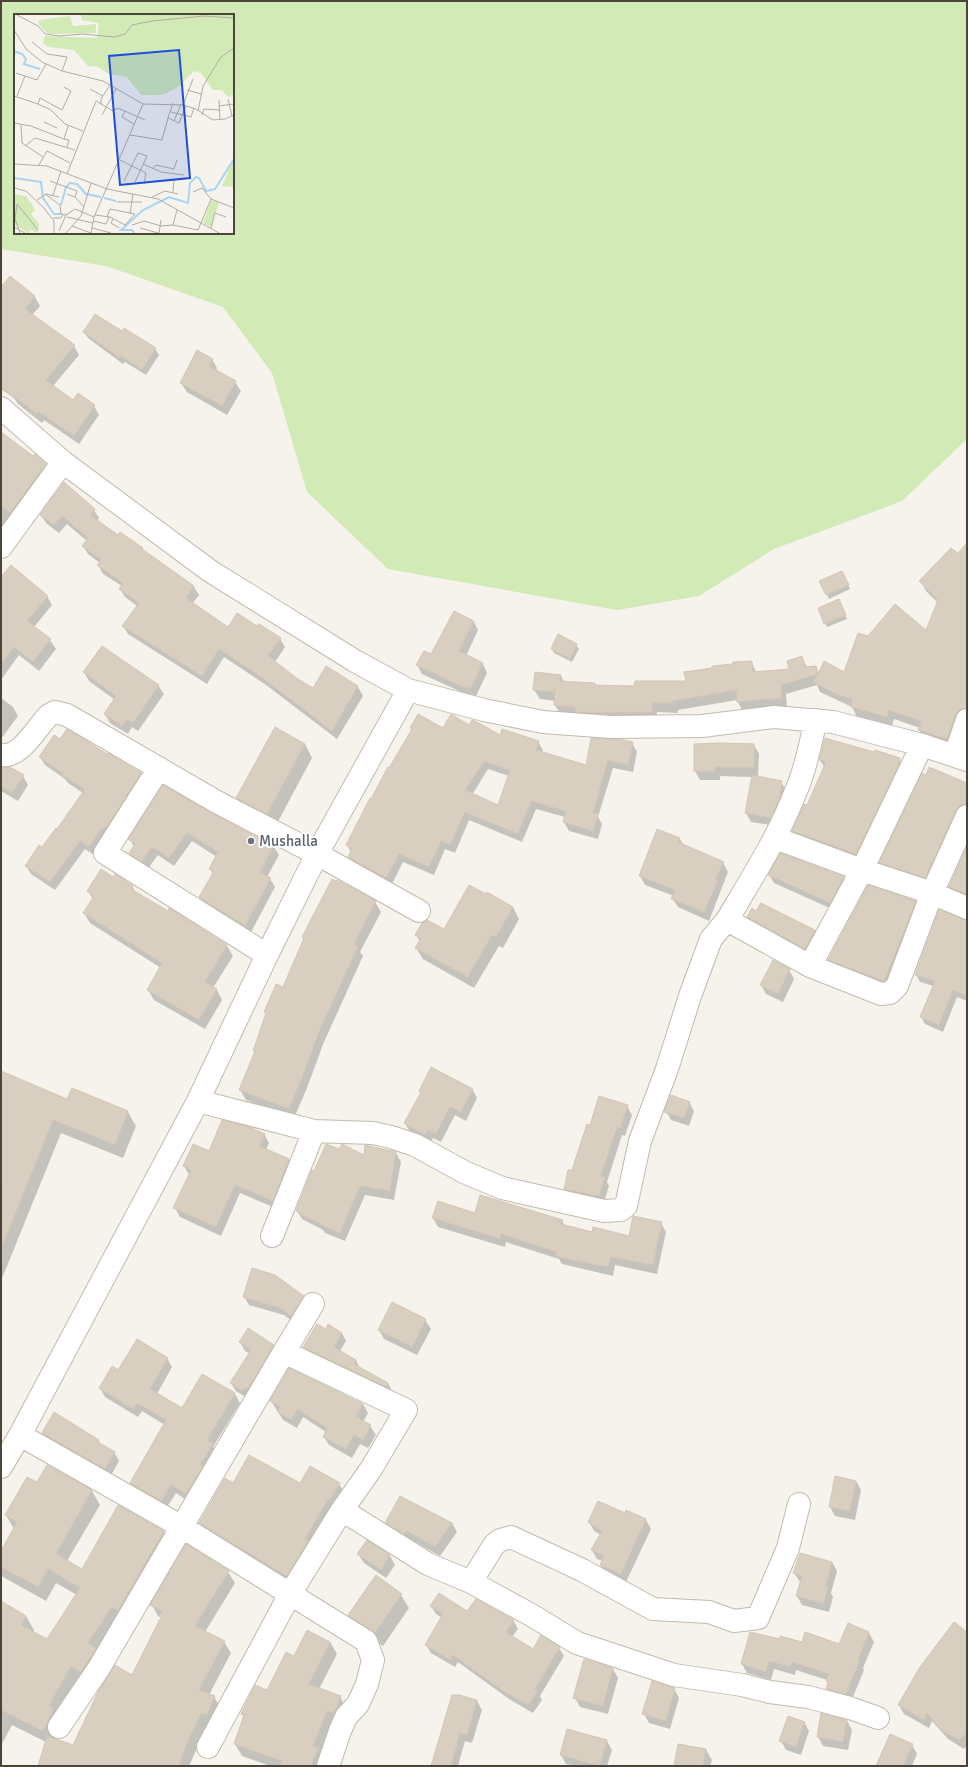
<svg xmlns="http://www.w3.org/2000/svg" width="968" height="1767" font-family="Signika,sans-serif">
<rect width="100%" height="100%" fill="#f6f3ec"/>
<path fill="#d2eab5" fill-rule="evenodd" d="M1,1H967V439L902,501L774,549L699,596L617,610L388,569L307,492L272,373L223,307L106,266L1,249ZM15,15H233V233H15Z"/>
<path fill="#0003" fill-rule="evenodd" d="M10,277L35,297L40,306L32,315L74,346L79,355L53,386L73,402L94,406L99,415L79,444L44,420L42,423L18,404L14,398L1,389V289Z
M84,332H122L155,349L159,355L146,375L125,362L123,364L88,338Z
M212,359L217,368L216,371L235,382L241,391L227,415L187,392L181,383Z
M1,435L45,465L51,474L1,532Z
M94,510L99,518L97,521L118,537L142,548L145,553L194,587L199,595L192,604L228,628L258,627L280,639L285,647L275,662L298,680L313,689L326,668L358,687L363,696L337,739L266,685L224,657L207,684L128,634L123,626L137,606L125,597L120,589L122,586L103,574L98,565L100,563L88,554L83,546L87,541L67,524L59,533L46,523L41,515Z
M967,544V719L953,749L925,740L919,730L920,728L894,719L892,726L857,717L852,707L820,692L817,685L786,694L787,707L743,712L737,700L678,710V713L657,712V721L561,715L555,705L556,701L540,699L534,690L536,673L561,676L564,682L595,684L596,686L634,687L687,682L751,662L757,673L791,670L802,658L807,667H816L819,673H844L869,638L927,632L938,603L926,591L921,581L958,554Z
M844,576L850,589L829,599L821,582Z
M1,578L47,596L52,605L34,627L50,640L56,649L39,671L19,655L1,680Z
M841,605L847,619L827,627L825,623Z
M474,622L478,630L466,656L483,664L487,673L476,696H470L422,674L417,665Z
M576,645L579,649L572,662L554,653L552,649Z
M84,672L158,685L164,694L138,731L132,727L128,734L110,723L105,714L115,700L89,681Z
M1,698L13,707L18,716L1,739Z
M469,727L501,736L538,742L543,750L542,753L587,766L632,743L637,752L633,772L613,768L598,817L602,824L598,839L569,831L564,822L565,817L536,809L522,842L469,820L455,853L445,849L434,875L403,862L391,886L354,865L349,857L351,852L347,845L412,730L411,728L443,729ZM488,769L509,776L499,807L472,795Z
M60,741L107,756L141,773L145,782L94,855L85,849L55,890L31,874L26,866L57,830L83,793L68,783L65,779L45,765L40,757Z
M305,744L312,758L275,827L245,811L238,798Z
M754,745L759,754L758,777L781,782L786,790L776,826L751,822L746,813L752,777L720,776V780H700L695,771Z
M899,759L904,767L860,862L798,839L793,831L808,807L825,768L820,760Z
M1,767L23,776L28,785L18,801L1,791Z
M967,784V812L929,884L885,870L881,863Z
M211,814L274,847L279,855L267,877L270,879L275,887L250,934L205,906L200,897L213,874L210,869L217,857L192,841L174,866L158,855L147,870L135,862L130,853L134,847L130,839Z
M658,830L680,839L684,846L723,863L728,872L709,921L678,907L673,899L674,896L645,885L640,876Z
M967,849V900L954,894L950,886Z
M769,875L843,878L848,885L834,910L774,883Z
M113,878L132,886L136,893L168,912L170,910L227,946L233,956L213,988L217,990L222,1000L205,1029L154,1000L148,990L161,968L90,923L84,913L93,899L88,891Z
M375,902L381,912L360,952L363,956L324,1042L307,1088L294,1118L246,1100L240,1090L255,1053L254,1051L284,989L304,940L303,937Z
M915,902L919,908L888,987L833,966L829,960Z
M513,907L519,919L503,948L499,946L474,988L423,959L416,948L420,942L416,935L445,931Z
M757,912L815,931L820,940L810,957L753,926L748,917Z
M967,921V1001L957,997L943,1032L925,1024L921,1017L934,986L920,982L916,975Z
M789,970L794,979L783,1002L766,994L761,985Z
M1,1072L68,1100L128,1112L136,1126L123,1158L61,1133L1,1281Z
M472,1089L477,1098L466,1121L455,1115L441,1142L433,1138L430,1143L410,1132L405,1123L421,1093L420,1091Z
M689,1102L694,1111L689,1126L671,1120L666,1111Z
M627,1106L632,1115L625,1136L622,1135L607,1182L609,1186L603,1205L570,1198L565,1189L591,1126Z
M264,1134L269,1143L266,1150L288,1160L294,1169L278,1209L240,1193L221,1236L180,1217L175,1208L189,1175L184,1166L209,1153Z
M396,1153L401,1162L394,1200L365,1195L345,1241L325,1233L323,1230L302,1219L297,1211L315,1172L365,1156Z
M475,1214L562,1221L565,1226L593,1233L630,1237L661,1223L666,1232L657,1274L615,1265L613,1276L562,1264L559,1259L506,1242L505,1247L438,1227L433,1218Z
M244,1296L303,1297L308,1306L296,1324L284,1315L249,1305Z
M392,1304L425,1320L431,1329L417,1355L384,1339L379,1330Z
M326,1330L342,1333L346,1341L340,1351L356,1360L360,1369L388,1383L392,1391L309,1355L304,1347Z
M240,1342L273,1345L278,1354L249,1399L236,1391L231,1383L250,1354L245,1351Z
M167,1358L172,1367L157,1394L182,1409L203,1375L235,1394L240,1403L213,1447L218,1454L191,1503L176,1493L166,1509L136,1492L131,1483L165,1425L142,1411L138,1417L105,1397L100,1388L119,1372Z
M271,1401L363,1404L368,1413L363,1422L370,1426L376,1435L368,1448L360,1444L352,1458L329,1445L324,1437L326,1432L303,1417L297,1428L283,1420Z
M43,1433L98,1440L101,1445L114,1452L119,1461L110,1477L48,1442Z
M47,1466L92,1491L100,1505L67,1561L83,1570L118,1506L164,1532L172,1546L62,1723L54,1740L73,1746L132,1676L162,1618L158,1616L152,1605L228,1572L235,1583L205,1632L224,1642L231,1653L209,1695L214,1697L221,1708L213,1726L208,1724L189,1766H39L46,1742L12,1725L1,1746V1602L26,1616L34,1630L33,1633L47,1641L77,1595L56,1583L46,1601L3,1577L1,1573V1553L14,1529L6,1515L37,1484Z
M856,1481L861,1490L855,1520L835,1516L830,1507Z
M233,1484H339L346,1495L293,1587L206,1534L200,1523Z
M627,1511L646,1520L651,1529L626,1582L606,1574L601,1565L603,1561L597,1559L592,1550L601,1535L594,1531L589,1522L625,1515Z
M434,1513L452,1523L457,1532L440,1556L412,1540L410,1543L392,1531L387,1523L433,1515Z
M367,1542L390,1556L395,1565L386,1578L364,1563L358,1554Z
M800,1554L832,1562L837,1571L831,1593L833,1597L829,1612L802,1605L797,1596L801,1583L794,1573Z
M401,1595L409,1608L383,1646L357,1628L349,1615Z
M431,1606L513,1620L518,1629L512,1637L533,1650L559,1648L564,1656L540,1696L542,1700L533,1713L509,1699L458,1662L455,1667L431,1653L426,1645L442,1618L436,1614Z
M848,1624L869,1633L874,1642L863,1668L864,1670L851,1702L832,1698L827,1689L828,1682L827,1680L796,1670L795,1675L774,1669L771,1680L747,1673L742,1664L751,1633L802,1644L839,1645Z
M330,1642L337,1654L319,1689L340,1697L347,1709L322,1766H270L242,1756L235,1744L244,1718L242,1714L267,1691L294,1657Z
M967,1668V1746L964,1749L948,1739L932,1721L929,1728L904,1714L899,1705Z
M613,1669L618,1678L608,1714L580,1707L575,1698Z
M674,1689L679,1698L670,1729L649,1723L644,1714Z
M477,1701L482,1710L472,1743L465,1741L458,1766H432Z
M847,1721L852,1730L848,1750L823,1746L818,1737Z
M804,1722L809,1731L801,1755L786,1750L781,1741Z
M568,1731L607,1741L612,1750L607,1766H576L566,1764L561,1755Z
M678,1745L706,1750L712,1760L710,1766H675Z
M912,1745L917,1754L912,1766H877Z"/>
<path fill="#d8cfc1" stroke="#d3c7b4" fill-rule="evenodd" d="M10,276L35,296L25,309L75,345L46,380L73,400L78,393L95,405L74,436L39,412L37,414L1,387V287Z
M95,314L122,331L124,328L156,348L142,370L121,356L120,358L83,332Z
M197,350L213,359L209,366L236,381L222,406L180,383Z
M1,432L33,456L35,454L46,464L10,513L1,506Z
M64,482L95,509L90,515L118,535L120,532L143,548L142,549L194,586L186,598L228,627L237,613L257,626L259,624L281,638L268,656L298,679L313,688L326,666L358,686L332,731L261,677L219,649L202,676L122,626L139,603L119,589L123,583L97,565L101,560L82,546L88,538L62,516L54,525L40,515Z
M967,543V708L959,710L955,716L947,739L918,730L921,721L888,710L887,717L851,707L852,699L838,695L813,682L818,674L781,685L782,698L737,702L736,690L673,701V703H652V712H575V707L554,705L555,688L553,692L533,690L535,672L561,675L559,681L595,683V685L634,686L635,681H686L684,672L712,668V666L733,664V662L752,661L753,672L789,669L787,661L802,656L805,667L816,666L818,674L824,661L844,672L858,633L868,636L895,604L926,630L938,600L919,581L951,548L958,553Z
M11,565L48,596L27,621L51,639L33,662L14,647L1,664V577Z
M842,571L849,585L826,595L819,581Z
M839,599L846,615L824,624L818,608Z
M454,611L474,621L459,651L483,663L471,688H465L416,665L424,651L431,654Z
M558,634L577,644L570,659L551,649Z
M102,646L159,685L133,723L127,719L122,726L104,714L116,696L83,672Z
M418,714L443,728L451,714L469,725L472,720L475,721L500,735L502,729L539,741L536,750L586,765L591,738L618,739L633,742L628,765L608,760L593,813L598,814L593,831L563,822L566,811L531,801L518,834L465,812L450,845L441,841L429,867L399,854L386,878L348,857L352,848L346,845L370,798L371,799L388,767L389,768L412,729L410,728ZM484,761L510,770L498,805L465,790Z
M275,727L305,744L267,814L236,798Z
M67,729L107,754L108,753L141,773L108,825L104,829L102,828L89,847L80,841L50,882L25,866L39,845L42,847L56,828L57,829L85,789L62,775L63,773L39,757L54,735L60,739Z
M825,738L874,752L875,750L900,758L899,765L856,854L792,831L804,804L807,805L826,762L819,760Z
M719,743L754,744V768L715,767V771H694V744Z
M1,767H10L24,775L12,793L1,786Z
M929,767L967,783V804L960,806L956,811L925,878L879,863L922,773L926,775Z
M752,775L782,781L780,794H781L771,818L745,813Z
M163,785L211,813L274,846L260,872L271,878L245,926L199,897L214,871L209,869L218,852L187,833L169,858L152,847L142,862L129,853L135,844L128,839Z
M657,829L680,838L678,842L724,862L715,880L718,881L704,912L671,899L675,890L639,876Z
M967,846V894L949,887Z
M780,853L844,877L830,903L768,875Z
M101,869L113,877L115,874L133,886L131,889L168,911L169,908L227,945L205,982L217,989L199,1020L147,990L162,963L83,913L94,896L87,891Z
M332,879L336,881L337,880L376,901L354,944L358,946L319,1032L302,1078L289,1109L239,1090L255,1051H253L266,1013L264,1012L276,984L283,987L304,938L302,937Z
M469,885L486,894L487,892L513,907L496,937L492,935L468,977L415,948L421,938L415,935L422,923L427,920L444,929Z
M868,885L916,901L884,981L828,960Z
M761,903L815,930L805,949L747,917L752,908L756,911Z
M939,910L967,920V996L953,990L939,1025L920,1017L935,981L915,975Z
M773,960L790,969L778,994L760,985Z
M431,1067L473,1089L461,1112L450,1107L436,1134L428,1130L425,1135L404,1123L421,1092L419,1091Z
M1,1071L67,1099L72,1088L128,1111L115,1145L53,1120L2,1247Z
M671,1095L690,1102L684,1118L664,1112Z
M599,1096L628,1105L620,1128L617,1127L601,1176L605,1177L599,1196L564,1189L568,1170H572L587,1124L590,1125Z
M222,1120L249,1127L265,1134L259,1146L289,1159L273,1201L235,1185L216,1227L173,1208L191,1170L183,1166L193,1144L209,1151Z
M326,1144L339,1149L342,1144L364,1155L365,1145L396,1152L390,1191L360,1186L340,1233L319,1224L320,1223L301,1215V1213L296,1211L312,1170L314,1171Z
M480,1195L563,1220L561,1224L592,1232L593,1227L629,1236L633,1216L662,1222L653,1265L611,1257L608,1267L577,1261L556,1256L557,1252L501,1234L500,1239L432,1218L438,1201L475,1213Z
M252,1268L275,1275L304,1296L291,1316L278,1307L243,1297Z
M392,1302L426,1319L412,1347L378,1330Z
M317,1324L326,1329L328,1324L342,1333L334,1347L356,1360L354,1364L388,1383L386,1387L303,1347Z
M248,1328L274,1345L248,1389L246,1387L243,1391L230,1383L251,1350L239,1342Z
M137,1339L168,1358L150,1389L182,1408L202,1374L235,1393L207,1440L213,1444L200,1464L203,1466L186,1494L171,1485L161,1501L130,1483L166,1420L137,1403L133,1409L99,1388L112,1366L118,1370Z
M289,1368L363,1404L356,1417L371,1425L363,1440L354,1435L346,1449L323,1437L327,1428L298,1409L291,1420L277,1411L280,1406L270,1401Z
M54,1412L99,1440L98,1442L115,1452L105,1469L42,1433Z
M249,1455L300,1483L310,1466L340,1483L330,1500L328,1499L305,1539L308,1541L287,1576L199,1523L225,1478L233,1483Z
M47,1465L92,1490L56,1554L82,1569L118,1505L164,1531L118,1610L112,1607L88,1643L96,1648L81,1672L71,1666L49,1706L54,1708L43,1731L1,1710V1601L26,1616L21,1625L47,1639L80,1588L48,1569L38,1587L1,1567V1551L17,1522L5,1515L27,1477L37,1482Z
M835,1476L856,1481L850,1511L829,1507Z
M400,1496L452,1523L435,1547L407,1531L404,1534L385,1523Z
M598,1501L625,1513L626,1510L646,1519L621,1574L600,1565L604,1556L591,1550L602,1531L588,1522Z
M367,1540L390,1555L381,1570L357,1554Z
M186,1544L229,1571L195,1626L225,1641L199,1690L215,1696L207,1715L201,1713L185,1748L179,1766H38L47,1736L73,1745L100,1688L115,1665L132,1675L161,1617L159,1616L162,1611L150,1605Z
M800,1553L832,1562L826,1586L828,1587L824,1604L796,1596L802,1576L793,1573Z
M376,1575L402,1594L375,1633L348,1615Z
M439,1593L467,1611L476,1599L514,1620L506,1632L533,1649L541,1635L560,1647L535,1689L538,1691L528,1705L503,1691L453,1655L450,1660L425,1645L443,1614L430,1606Z
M954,1622L967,1632V1733L959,1740L941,1730L927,1713L924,1720L898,1705L920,1667Z
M848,1623L869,1632L858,1660H860L846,1694L826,1689L828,1681H826L829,1674L792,1662L790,1667L769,1661L766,1672L741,1664L750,1632L780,1639V1636L802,1642L805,1632L839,1644Z
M307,1630L330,1642L309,1684L341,1696L334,1713L327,1711L313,1746L318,1748L311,1766H280L282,1761L234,1744L244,1715L241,1714L255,1685L267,1690L286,1652L294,1656Z
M584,1659L613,1668L603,1706L573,1698Z
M652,1681L675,1688L666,1721L642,1714Z
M452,1695H459L477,1700L467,1735L460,1733L451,1766H431Z
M821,1713L847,1720L843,1742L817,1737Z
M788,1716L805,1722L796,1747L779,1741Z
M567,1729L607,1740L600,1766L560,1755Z
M890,1734L913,1744L903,1766H876Z
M678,1744L706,1749L703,1766H674Z"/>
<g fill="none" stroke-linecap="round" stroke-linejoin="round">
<defs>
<path id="minor" d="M1,408L63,462L210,571L355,661L408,690L484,710L543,722L611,727L702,726L774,717L833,722L922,745L967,760
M1,547L63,462
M816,720C810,744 806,769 796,791C778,837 752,878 727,920L810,966L881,994L890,993L897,986L932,893L967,816
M1,755C21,758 36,728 49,715L55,712L67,715L217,802L317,854L419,911
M955,755L967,720
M159,768L105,853L267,955
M775,838L862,870L932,893L967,908
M810,966L862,870L922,745
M198,1101L314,1131L373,1133L391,1137L415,1145L464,1172L502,1188L604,1211L621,1210L626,1206L640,1141L667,1069L690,996L711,939L727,920
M272,1236L314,1131
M284,1352L313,1304
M20,1435L182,1527L366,1641L373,1660L367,1684L358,1704L346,1717L340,1731L328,1766
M1,1467L20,1435L198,1101L267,955L317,854L408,690
M342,1510L428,1564L471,1582L533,1616L577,1643L674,1675L742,1685L770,1692L808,1697L850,1708L878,1718
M471,1582L494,1545L500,1540L511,1537L582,1570L653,1609L709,1612L734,1621L758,1618L788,1548L799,1504
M59,1727L99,1668L284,1352L406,1410L371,1469L342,1510L290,1594L208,1747"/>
</defs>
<use href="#minor" stroke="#c2bbae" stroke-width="24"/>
<use href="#minor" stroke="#fff" stroke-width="22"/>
</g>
<circle fill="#6b7280" stroke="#fff" stroke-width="1.5" cx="251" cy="841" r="4"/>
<g text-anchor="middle" stroke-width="4" stroke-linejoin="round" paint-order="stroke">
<g font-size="15" fill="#5b616d" stroke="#fff" text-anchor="start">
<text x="259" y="846">Mushalla</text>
</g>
</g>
<g transform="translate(14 14)">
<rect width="220" height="220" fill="#f6f3ec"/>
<path d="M67,1H220V80L214,83L208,76H199L187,59L180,57L164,73L149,81H127L113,63L95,60L84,53L74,52L60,36L35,33L29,29L31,22L83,24L85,9L68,6ZM56,2L59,12L82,10V19L34,20L25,11V6ZM220,148V173L208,172L216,153ZM0,180L12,182L18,190L21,196L17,200L25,210L24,219L17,216L14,219L0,210ZM197,186L205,188L197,213L189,209Z" fill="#d2eab5"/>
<path fill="none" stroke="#a9d4f2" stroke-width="2" d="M0,37L8,40L12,45L10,50L26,55M0,164L27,168L29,184L40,200H47M90,184L102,187M47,191L52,173L56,169L63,170L72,180L87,183M120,219L118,216H107L129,196L155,183L174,189L176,169L182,163L185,164L192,177L201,175L220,145"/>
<path fill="none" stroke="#b2ada4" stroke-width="1" d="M3,1L24,12L31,20L45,22L69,20L100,23L111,20L118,11L138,7L190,2L220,4M0,16L12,35L28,48L48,57L89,67L129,90L169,91L182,95L199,106L211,105L220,101M18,28L33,40L53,43L48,57M2,59L23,66L32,50M76,75L89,82M173,76L187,80M0,82L24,90L26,84L48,96L57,77L50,73M3,82L11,62M214,85L218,102M205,86L206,106M159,89L154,104L165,109L172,92M24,90L37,96L51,110L69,117M87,90V85L96,71M169,91L179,65M205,92L220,90M111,97L108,103L120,110M184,97L189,72L207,43L220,34M157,98L177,103L180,94M88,101L102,75M188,101L190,95L205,96M160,107L167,90M30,108L43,114M0,109L17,112L50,125L54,112M7,111L8,129L29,143M116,121L148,126L154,104M50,125L55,126L53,133M11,132L21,124L61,136M106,146L132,159L130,170M0,150L33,152L93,175L144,185L205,219M129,150L147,158L170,161M25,151L33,137L56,149M139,154L142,151L160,155L163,146M53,160L82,87L99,97L104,94L131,106M36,167L63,177L61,183M110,167L124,139L133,142L121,168M0,174L12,177L29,193L40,207V219M159,178L160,166M179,178L188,174L197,185M31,180L46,191L47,200L52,201M53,180L61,183L70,193M39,181L47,157M138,183L151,177L164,180M23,186L32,180L45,183M103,188H128M116,200L119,180M81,201L96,203L111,211L121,200L96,195L93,203M53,203L79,209M39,204H47L49,200M99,205L97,209L105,214M79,207L92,210L95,203M118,211L130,207L147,212L159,211L184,216L197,185L220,194M159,211L163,196M58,212L77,219M0,213L11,219M78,214L97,219M126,214L144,219M197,214L201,199L212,203M45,217L52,201L61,195L80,203M6,219L1,205L3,190L24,216M52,219L67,202L77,169M77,219L80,203L129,90M145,219L147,206"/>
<path fill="#1d4ed8" fill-opacity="0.15" stroke="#1d4ed8" stroke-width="2" d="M165,36L176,164L106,171L95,42Z"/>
<rect width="220" height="220" fill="none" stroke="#4b4439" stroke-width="2"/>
</g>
<rect width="968" height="1767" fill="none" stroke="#4b4439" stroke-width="4"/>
</svg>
